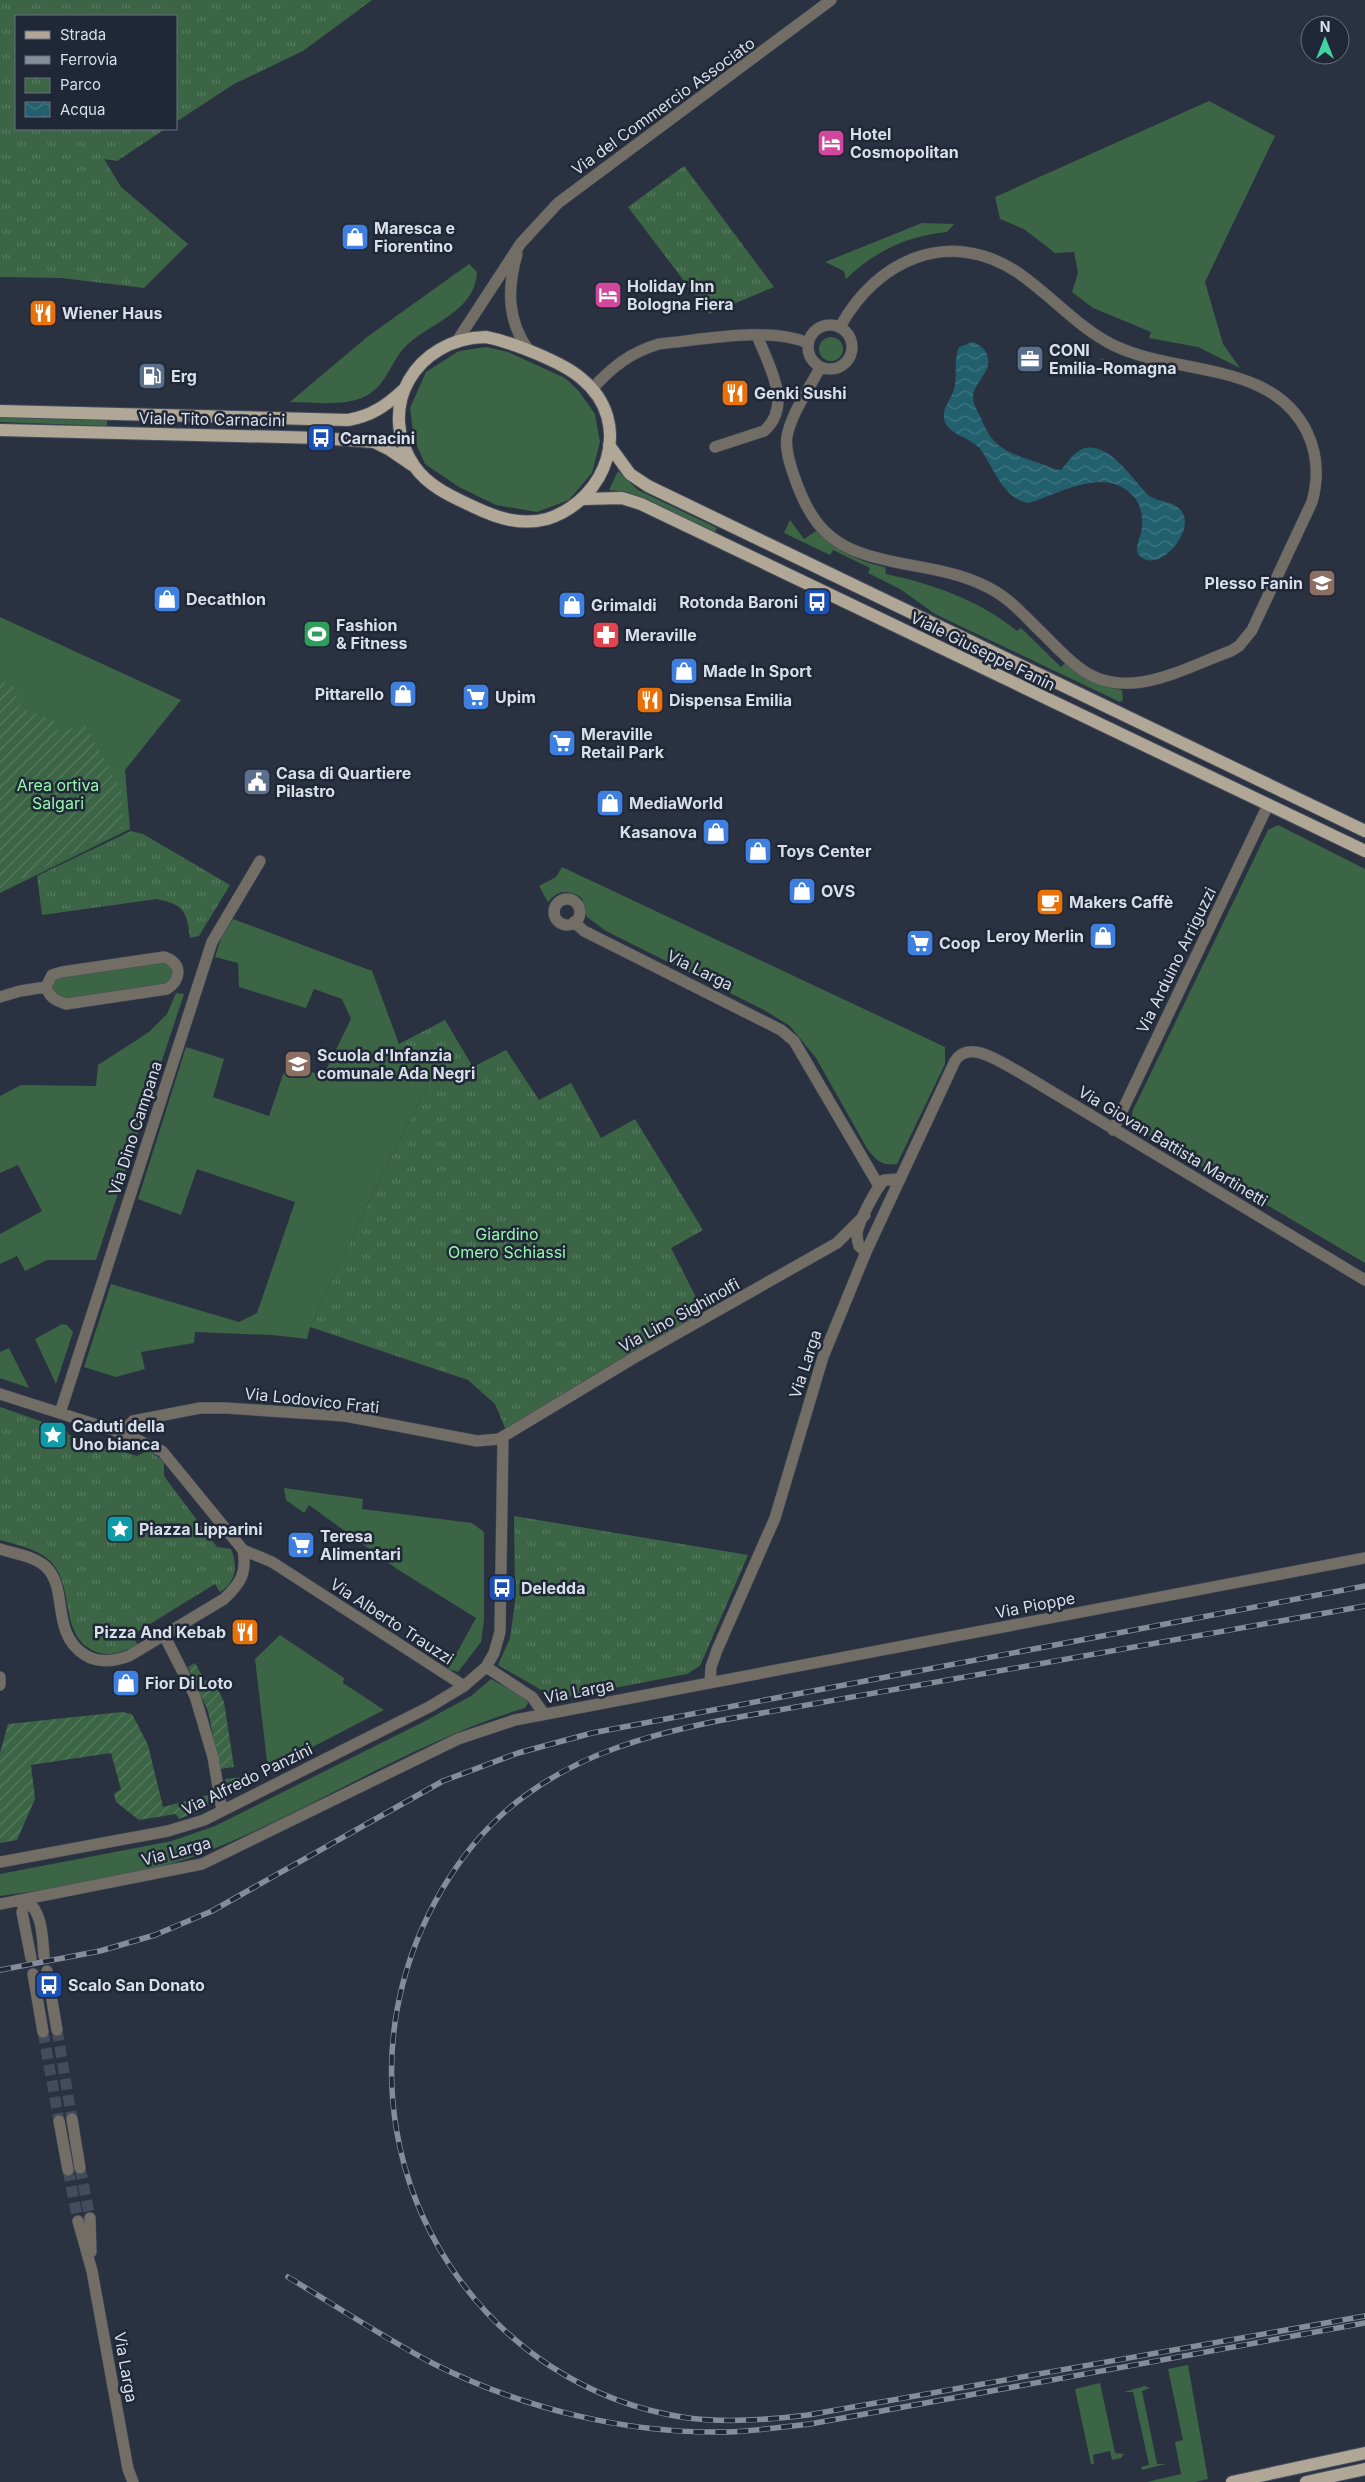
<svg xmlns="http://www.w3.org/2000/svg" width="1365" height="2482" font-family="Inter,sans-serif">
<defs>
<pattern id="park-tufts" width="24" height="20" patternUnits="userSpaceOnUse" patternTransform="scale(1.25)"><rect width="24" height="20" fill="#3b6545"/><path d="M3 7l-1-3M5 7V3M7 7l1-3M15 17l-1-3M17 17v-4M19 17l1-3" fill="none" stroke="#577b60"/></pattern>
<pattern id="garden-furrows" width="10" height="10" patternUnits="userSpaceOnUse" patternTransform="scale(1.25)"><rect width="10" height="10" fill="#3b6545"/><path d="M-1 1l2-2M0 10L10 0M9 11l2-2" fill="none" stroke="#577b60"/></pattern>
<pattern id="water-waves" width="16" height="10" patternUnits="userSpaceOnUse" patternTransform="scale(1.25)"><rect width="16" height="10" fill="#22606e"/><path d="M0 5q4-4 8 0t8 0" fill="none" stroke="#427683"/></pattern>
</defs>
<rect width="100%" height="100%" fill="#2a3242"/>
<path fill="#3b6545" d="M1209,101L1275,136L1205,282L1223,344L1240,368L1198,347L1149,338L1151,332L1093,308L1072,292L1078,273L1074,252L1055,253L1024,229L1000,219L995,197Z
M922,223L954,224L947,232C907,236 875,251 846,279L844,271L825,262Z
M469,264L477,272C475,312 431,322 406,346C390,362 387,385 366,396C344,407 314,402 290,402L367,337Z
M819 349a12 12 0 1 1 24 0a12 12 0 1 1-24 0Z
M486,347L508,352L565,378L578,390L595,414L600,442L592,473L569,500L537,512L496,505L459,487L425,464L414,439L410,408L426,372L459,351Z
M1101,358L1132,371C1118,375 1107,371 1101,358Z
M0,417L107,420V426L0,422Z
M618,471L638,490L717,528L715,532L627,492L609,490Z
M790,520L804,539L816,531C837,551 857,561 885,567L886,574C933,584 979,600 1017,631L1021,628L1061,667L1066,662C1084,679 1098,686 1122,690L1123,700L1120,702L935,614L900,589L868,573L870,568L833,550L830,555L784,533Z
M0,617L181,700L125,770L130,829L0,893Z
M1278,825L1365,869V1263L1137,1128L1131,1120L1133,1110L1268,830Z
M562,867L945,1047V1064L897,1164C882,1166 877,1161 868,1150L816,1058L790,1026L764,1010L606,931L587,917L582,898C568,889 558,890 548,902L539,886L556,877Z
M233,919L372,971L399,1044L430,1081L367,1205L310,1327L307,1339L272,1335L195,1332L194,1343L141,1352L145,1369L116,1377L84,1367L111,1284L239,1322L257,1313L295,1202L197,1169L181,1215L138,1199L186,1047L224,1059L213,1097L269,1116L287,1063L323,1076L351,1019L342,999L314,989L306,1008L239,987L238,963L215,957L222,936Z
M163,961L171,963L174,974L164,986L65,1000L57,998L52,986L54,980L62,975Z
M176,993L184,994L96,1260H47L25,1271L17,1256L0,1264V1234L42,1211L18,1165L0,1173V1096L21,1085L96,1086L98,1065L149,1032L167,1014Z
M62,1324L67,1325L73,1332L56,1384L35,1339Z
M9,1348L29,1388L0,1378V1352Z
M284,1488L363,1499L362,1509L472,1523L484,1532V1620L481,1642L458,1672L448,1669L476,1618L397,1569L309,1505L304,1513L286,1500Z
M280,1635L344,1678L343,1683L384,1710L268,1770L255,1659Z
M491,1679L527,1699L528,1703L525,1708C414,1741 318,1807 211,1850C151,1875 65,1887 0,1896V1874L172,1841L215,1826L425,1721L471,1696Z
M1188,2365L1208,2479L1195,2482H1147L1181,2474L1175,2442L1183,2440L1168,2369Z
M1100,2383L1115,2453L1124,2454L1121,2458L1112,2460L1110,2451L1093,2455L1094,2464H1091L1075,2389Z
M1145,2386L1150,2388L1142,2391L1157,2464H1166L1142,2470L1141,2467L1149,2465L1134,2396L1133,2392H1124Z"/>
<path fill="url(#park-tufts)" d="M0,0H372L303,51L234,84L176,122V16H16V129H165L117,161L104,159L121,187L188,244L144,288L62,278L0,277Z
M684,166L774,287L709,314L628,207Z
M131,831L143,834L230,885L199,936L190,938C187,911 184,905 157,899L42,915L37,876Z
M445,1020L473,1067L506,1050L539,1100L571,1083L601,1138L635,1119L703,1230L671,1248L708,1321L506,1430L495,1404L468,1380L310,1327L367,1205L430,1081L399,1044Z
M0,1407L66,1430L69,1435L137,1456L149,1450L164,1462V1476L217,1547L231,1549C238,1566 236,1582 220,1592L215,1584L132,1635L138,1645C123,1652 106,1659 90,1649C60,1631 74,1587 52,1563C40,1549 17,1545 0,1540Z
M514,1516L748,1555L700,1666L687,1674L557,1699L498,1665L510,1638L515,1602Z"/>
<path fill="url(#garden-furrows)" d="M0,681L15,687L20,708L53,720L60,734L84,723L122,792L123,828L0,889Z
M195,1663L205,1681L212,1677L224,1702L234,1767L220,1769L208,1711L188,1667Z
M122,1712L132,1714L148,1745L163,1807L209,1795L208,1807L179,1819L176,1814L139,1820L116,1802L114,1794L121,1789L111,1753L31,1765L35,1799L17,1840L0,1843V1753L8,1724Z
M261,1775L227,1792L225,1779Z"/>
<path fill="url(#water-waves)" d="M973,342C980,345 987,350 988,358C991,373 974,382 973,397C973,405 978,411 981,418C993,450 1010,453 1039,463C1047,465 1052,470 1061,470C1068,462 1072,454 1082,449C1106,440 1132,477 1145,492C1156,505 1178,498 1184,516C1191,535 1159,572 1141,557C1133,551 1139,541 1141,533C1144,521 1142,506 1134,497C1106,464 1060,494 1028,503C1004,499 994,469 981,450C972,438 950,435 945,422C940,410 951,400 954,389C958,375 953,361 959,347Z"/>
<g fill="none" stroke-linecap="round" stroke-linejoin="round">
<path stroke="#444c5b" stroke-width="11" stroke-dasharray="11 5.5" stroke-linecap="butt" d="M57,2030L72,2119
M43,2032L59,2121
M80,2168L90,2218
M68,2170L78,2221"/>
<defs>
<path id="minor" d="M517,254C507,289 507,321 529,351
M808 347a22 22 0 1 1 44 0a22 22 0 1 1-44 0Z
M457,341L521,243L558,203L831,0
M820,368C809,389 792,412 787,436C785,448 789,461 793,473C806,512 822,541 864,554C903,567 944,567 981,584C1006,595 1018,609 1037,628C1051,641 1065,658 1081,669C1127,703 1184,668 1231,651L1239,646L1252,630L1312,502C1319,477 1318,455 1307,432C1272,360 1176,376 1113,345C1077,327 1051,295 1017,272C949,227 876,260 840,327
M592,389C612,367 631,352 659,344C702,340 768,326 808,343
M715,447L764,431C794,405 768,365 757,335
M554 912a13 13 0 1 1 26 0a13 13 0 1 1-26 0Z
M574,922L584,931L781,1030L794,1041L879,1186
M0,997L20,991L46,987L52,975L62,972L164,957C182,963 182,979 167,989L66,1004C55,1000 50,998 46,987
M1113,1130L1268,805
M866,1252L859,1246C858,1243 857,1238 857,1234C858,1222 876,1189 884,1180L899,1179
M0,1394L122,1433L162,1451L243,1550L272,1562L464,1686
M60,1413L212,942L260,861
M122,1433L133,1421L200,1408H226L345,1416L477,1441L499,1439L632,1359L837,1243L865,1215
M0,1549C15,1554 34,1556 46,1567C69,1589 50,1633 85,1655C99,1664 115,1661 129,1656L224,1599C241,1583 247,1573 243,1550
M164,1635L195,1696L213,1757L222,1811
M486,1667L532,1697L544,1714
M0,1677V1685
M710,1683L711,1667L717,1650L775,1518L823,1357L866,1252L955,1061C969,1038 1003,1064 1019,1072L1365,1280
M0,1862L168,1831L204,1820L431,1706L464,1686L486,1667L494,1653L500,1632L503,1437
M27,1900C43,1915 42,1935 44,1956
M27,1900L22,1912L31,1958
M0,1904L202,1864L458,1739L515,1720L1365,1558
M47,1971L57,2030
M33,1974L43,2032
M72,2119L80,2168
M59,2121L68,2170
M90,2218L91,2252
M78,2221L92,2271L128,2469L133,2482"/>
<path id="major" d="M486,337C511,342 563,362 582,379C635,423 607,500 547,519C521,526 497,518 474,507C453,497 429,487 415,467C374,408 416,338 486,337Z
M0,411L348,420C371,416 386,406 403,390
M0,430L321,438L374,442L390,450L412,465
M609,445L630,474L648,486L1365,831
M583,499L622,498L641,504L1365,851
M1232,2482L1365,2453
M1306,2482L1365,2469"/>
</defs>
<use href="#minor" stroke="#464e5d" stroke-width="12"/>
<use href="#major" stroke="#464e5d" stroke-width="14"/>
<use href="#minor" stroke="#726d65" stroke-width="11"/>
<use href="#major" stroke="#b1a796" stroke-width="12"/>
<defs>
<path id="rail" d="M1365,1606L717,1721C649,1735 583,1753 526,1795C465,1839 422,1911 403,1983C351,2182 482,2388 688,2418C728,2423 768,2420 808,2415L1365,2316
M0,1970L100,1951L155,1935L212,1911L443,1781L518,1753L592,1733L1365,1586
M288,2277C336,2306 384,2338 434,2364C524,2409 627,2434 727,2432C755,2431 782,2427 810,2424L1365,2323"/>
</defs>
<use href="#rail" stroke="#868d9a" stroke-width="5.5"/>
<use href="#rail" stroke="#202837" stroke-width="4" stroke-dasharray="11" stroke-linecap="butt"/>
</g>
<defs>
<symbol id="hotel-square" viewBox="-11 -11 22 22"><rect x="-9" y="-9" width="18" height="18" rx="4" fill="#d1479c" stroke="#202837"/><path d="M-6-4.5h1.5V1H6V5H4.5V3h-9V5H-6ZM-4 0a1.8 1.8 0 1 1 3.6 0ZM.5 0V-2.5h3Q6-2.5 6 0Z" fill="#fff"/></symbol>
<symbol id="shop-square" viewBox="-11 -11 22 22"><rect x="-9" y="-9" width="18" height="18" rx="4" fill="#3f7fe0" stroke="#202837"/><path d="M-5-2.5h2.3a2.7 3.5 0 0 1 5.4 0H5L5.5 6h-11ZM-1.5-2.5h3a1.5 2.3 0 0 0-3 0Z" fill="#fff"/></symbol>
<symbol id="restaurant-square" viewBox="-11 -11 22 22"><rect x="-9" y="-9" width="18" height="18" rx="4" fill="#e8710a" stroke="#202837"/><path d="M-5-6h1v4h1v-4h1v4h1v-4h1v5L-1.5 .5V6h-2V.5L-5-1ZM5-6V6H3V1.5H1.5Q1.5-4 5-6Z" fill="#fff"/></symbol>
<symbol id="office-square" viewBox="-11 -11 22 22"><rect x="-9" y="-9" width="18" height="18" rx="4" fill="#5c6f8a" stroke="#202837"/><path d="M-6-3h4V-5.5h4V-3h4V5H-6ZM-1-4.5V-3h2v-1.5ZM-6 0V1H6V0Z" fill="#fff"/></symbol>
<symbol id="fuel-square" viewBox="-11 -11 22 22"><rect x="-9" y="-9" width="18" height="18" rx="4" fill="#5c6f8a" stroke="#202837"/><path d="M-5.5-6h7V0h2V4h1.3V-2.5L3-4.5l.8-.8L6-3V5H2.5V1h-1V6h-7ZM-4.2-4.7v3.2H.2V-4.7Z" fill="#fff"/></symbol>
<symbol id="bus-square" viewBox="-11 -11 22 22"><rect x="-9" y="-9" width="18" height="18" rx="4" fill="#1a4fb4" stroke="#202837"/><path d="M-5-6H5V4H4V6H2V4H-2V6H-4V4H-5ZM-3.5-4V0h7V-4ZM-3.5 1.2v1.5H-2V1.2ZM2 1.2v1.5H3.5V1.2Z" fill="#fff"/></symbol>
<symbol id="university-square" viewBox="-11 -11 22 22"><rect x="-9" y="-9" width="18" height="18" rx="4" fill="#8d6e63" stroke="#202837"/><path d="M0-5L7-2L0 1L-7-2ZM-4 1L0 2.5L4 1V4Q0 6-4 4Z" fill="#fff"/></symbol>
<symbol id="stadium-square" viewBox="-11 -11 22 22"><rect x="-9" y="-9" width="18" height="18" rx="4" fill="#2e9e5b" stroke="#202837"/><path d="M0-5a6.5 5 0 1 0 0 10a6.5 5 0 1 0 0-10ZM-3.5-1.8h7v3.6h-7Z" fill="#fff"/></symbol>
<symbol id="pharmacy-square" viewBox="-11 -11 22 22"><rect x="-9" y="-9" width="18" height="18" rx="4" fill="#e0444e" stroke="#202837"/><path d="M-2-6h4v4h4v4h-4v4h-4v-4h-4v-4h4Z" fill="#fff"/></symbol>
<symbol id="supermarket-square" viewBox="-11 -11 22 22"><rect x="-9" y="-9" width="18" height="18" rx="4" fill="#3f7fe0" stroke="#202837"/><path d="M-6-5.5h2.5l.6 2H6L4.5 2H-2.5L-4.4-4H-6ZM-1.5 3.2a1.3 1.3 0 1 0 .1 0ZM3 3.2a1.3 1.3 0 1 0 .1 0Z" fill="#fff"/></symbol>
<symbol id="civic-square" viewBox="-11 -11 22 22"><rect x="-9" y="-9" width="18" height="18" rx="4" fill="#5c6f8a" stroke="#202837"/><path d="M-.6-6.5H3V-4.5H.6V-3L4-1V1h2V6H-6V1h2V-1L-.6-3ZM-1.2 2.5V6h2.4V2.5Z" fill="#fff"/></symbol>
<symbol id="cafe-square" viewBox="-11 -11 22 22"><rect x="-9" y="-9" width="18" height="18" rx="4" fill="#e8710a" stroke="#202837"/><path d="M-5.5-4.5H6V0H3Q3 3.5 0 3.5H-2.5Q-5.5 3.5-5.5 0ZM3-3.2v2h1.7v-2ZM-6 4.5H4V6H-6Z" fill="#fff"/></symbol>
<symbol id="school-square" viewBox="-11 -11 22 22"><rect x="-9" y="-9" width="18" height="18" rx="4" fill="#8d6e63" stroke="#202837"/><path d="M0-5L7-2L0 1L-7-2ZM-4 1L0 2.5L4 1V4Q0 6-4 4Z" fill="#fff"/></symbol>
<symbol id="sight-square" viewBox="-11 -11 22 22"><rect x="-9" y="-9" width="18" height="18" rx="4" fill="#0f9aa8" stroke="#202837"/><path d="M0-6L1.8-2.2L6-1.7L2.9 1.2L3.7 5.4L0 3.3L-3.7 5.4L-2.9 1.2L-6-1.7L-1.8-2.2Z" fill="#fff"/></symbol>
</defs>
<g fill-rule="evenodd">
<use href="#hotel-square" x="815" y="127" width="32" height="32"/>
<use href="#shop-square" x="339" y="221" width="32" height="32"/>
<use href="#hotel-square" x="592" y="279" width="32" height="32"/>
<use href="#restaurant-square" x="27" y="297" width="32" height="32"/>
<use href="#office-square" x="1014" y="343" width="32" height="32"/>
<use href="#fuel-square" x="136" y="360" width="32" height="32"/>
<use href="#restaurant-square" x="719" y="377" width="32" height="32"/>
<use href="#bus-square" x="305" y="422" width="32" height="32"/>
<use href="#university-square" x="1306" y="567" width="32" height="32"/>
<use href="#shop-square" x="151" y="583" width="32" height="32"/>
<use href="#bus-square" x="801" y="586" width="32" height="32"/>
<use href="#shop-square" x="556" y="589" width="32" height="32"/>
<use href="#stadium-square" x="301" y="618" width="32" height="32"/>
<use href="#pharmacy-square" x="590" y="619" width="32" height="32"/>
<use href="#shop-square" x="668" y="655" width="32" height="32"/>
<use href="#shop-square" x="387" y="678" width="32" height="32"/>
<use href="#supermarket-square" x="460" y="681" width="32" height="32"/>
<use href="#restaurant-square" x="634" y="684" width="32" height="32"/>
<use href="#supermarket-square" x="546" y="727" width="32" height="32"/>
<use href="#civic-square" x="241" y="766" width="32" height="32"/>
<use href="#shop-square" x="594" y="787" width="32" height="32"/>
<use href="#shop-square" x="700" y="816" width="32" height="32"/>
<use href="#shop-square" x="742" y="835" width="32" height="32"/>
<use href="#shop-square" x="786" y="875" width="32" height="32"/>
<use href="#cafe-square" x="1034" y="886" width="32" height="32"/>
<use href="#shop-square" x="1087" y="920" width="32" height="32"/>
<use href="#supermarket-square" x="904" y="927" width="32" height="32"/>
<use href="#school-square" x="282" y="1048" width="32" height="32"/>
<use href="#sight-square" x="37" y="1419" width="32" height="32"/>
<use href="#sight-square" x="104" y="1513" width="32" height="32"/>
<use href="#supermarket-square" x="285" y="1529" width="32" height="32"/>
<use href="#bus-square" x="486" y="1572" width="32" height="32"/>
<use href="#restaurant-square" x="229" y="1616" width="32" height="32"/>
<use href="#shop-square" x="110" y="1667" width="32" height="32"/>
<use href="#bus-square" x="33" y="1969" width="32" height="32"/>
</g>
<g text-anchor="middle" stroke-width="5" stroke-linejoin="round" paint-order="stroke">
<g font-size="16" fill="#d9dfe9" stroke="#202837">
<text transform="translate(663 106) rotate(-36)" y="6">Via del Commercio Associato</text>
<text transform="translate(212 419) rotate(1)" y="6">Viale Tito Carnacini</text>
<text transform="translate(983 651) rotate(26)" y="6">Viale Giuseppe Fanin</text>
<text transform="translate(1176 960) rotate(-64)" y="6">Via Arduino Arriguzzi</text>
<text transform="translate(700 970) rotate(26)" y="6">Via Larga</text>
<text transform="translate(135 1128) rotate(-72)" y="6">Via Dino Campana</text>
<text transform="translate(1173 1146) rotate(31)" y="6">Via Giovan Battista Martinetti</text>
<text transform="translate(679 1315) rotate(-29)" y="6">Via Lino Sighinolfi</text>
<text transform="translate(805 1364) rotate(-72)" y="6">Via Larga</text>
<text transform="translate(312 1400) rotate(6)" y="6">Via Lodovico Frati</text>
<text transform="translate(1035 1605) rotate(-11)" y="6">Via Pioppe</text>
<text transform="translate(392 1621) rotate(33)" y="6">Via Alberto Trauzzi</text>
<text transform="translate(579 1691) rotate(-11)" y="6">Via Larga</text>
<text transform="translate(247 1779) rotate(-26)" y="6">Via Alfredo Panzini</text>
<text transform="translate(176 1851) rotate(-15)" y="6">Via Larga</text>
<text transform="translate(126 2367) rotate(80)" y="6">Via Larga</text>
</g>
<g font-size="16" font-weight="bold" fill="#d9dfe9" stroke="#202837" text-anchor="start">
<text x="850" y="140">Hotel<tspan x="850" dy="18">Cosmopolitan</tspan></text>
<text x="374" y="234">Maresca e<tspan x="374" dy="18">Fiorentino</tspan></text>
<text x="627" y="292">Holiday Inn<tspan x="627" dy="18">Bologna Fiera</tspan></text>
<text x="62" y="319">Wiener Haus</text>
<text x="1049" y="356">CONI<tspan x="1049" dy="18">Emilia-Romagna</tspan></text>
<text x="171" y="382">Erg</text>
<text x="754" y="399">Genki Sushi</text>
<text x="340" y="444">Carnacini</text>
<text x="1303" y="589" text-anchor="end">Plesso Fanin</text>
<text x="186" y="605">Decathlon</text>
<text x="798" y="608" text-anchor="end">Rotonda Baroni</text>
<text x="591" y="611">Grimaldi</text>
<text x="336" y="631">Fashion<tspan x="336" dy="18">&amp; Fitness</tspan></text>
<text x="625" y="641">Meraville</text>
<text x="703" y="677">Made In Sport</text>
<text x="384" y="700" text-anchor="end">Pittarello</text>
<text x="495" y="703">Upim</text>
<text x="669" y="706">Dispensa Emilia</text>
<text x="581" y="740">Meraville<tspan x="581" dy="18">Retail Park</tspan></text>
<text x="276" y="779">Casa di Quartiere<tspan x="276" dy="18">Pilastro</tspan></text>
<text x="629" y="809">MediaWorld</text>
<text x="697" y="838" text-anchor="end">Kasanova</text>
<text x="777" y="857">Toys Center</text>
<text x="821" y="897">OVS</text>
<text x="1069" y="908">Makers Caffè</text>
<text x="1084" y="942" text-anchor="end">Leroy Merlin</text>
<text x="939" y="949">Coop</text>
<text x="317" y="1061">Scuola d'Infanzia<tspan x="317" dy="18">comunale Ada Negri</tspan></text>
<text x="72" y="1432">Caduti della<tspan x="72" dy="18">Uno bianca</tspan></text>
<text x="139" y="1535">Piazza Lipparini</text>
<text x="320" y="1542">Teresa<tspan x="320" dy="18">Alimentari</tspan></text>
<text x="521" y="1594">Deledda</text>
<text x="226" y="1638" text-anchor="end">Pizza And Kebab</text>
<text x="145" y="1689">Fior Di Loto</text>
<text x="68" y="1991">Scalo San Donato</text>
</g>
<g font-size="16" fill="#95f8ac" stroke="#202837">
<text x="58" y="791">Area ortiva<tspan x="58" dy="18">Salgari</tspan></text>
<text x="507" y="1240">Giardino<tspan x="507" dy="18">Omero Schiassi</tspan></text>
</g>
</g>
<rect x="15" y="15" width="162" height="115" fill="#202837" stroke="#6a717e"/>
<rect x="25" y="31" width="25" height="8" fill="#b1a796" stroke="#6a717e"/>
<text x="60" y="40" font-size="15" fill="#d9dfe9">Strada</text>
<rect x="25" y="56" width="25" height="8" fill="#868d9a" stroke="#6a717e"/>
<text x="60" y="65" font-size="15" fill="#d9dfe9">Ferrovia</text>
<rect x="25" y="78" width="25" height="15" fill="url(#park-tufts)" stroke="#6a717e"/>
<text x="60" y="90" font-size="15" fill="#d9dfe9">Parco</text>
<rect x="25" y="102" width="25" height="15" fill="url(#water-waves)" stroke="#6a717e"/>
<text x="60" y="115" font-size="15" fill="#d9dfe9">Acqua</text>
<g transform="translate(1325 40)"><circle r="24" fill="#202837" stroke="#6a717e"/>
<path d="M0-4L9 19L0 12L-9 19Z" fill="#41d4a1"/>
<text y="-8" font-size="14" font-weight="bold" text-anchor="middle" fill="#d9dfe9">N</text>
</g>
</svg>
